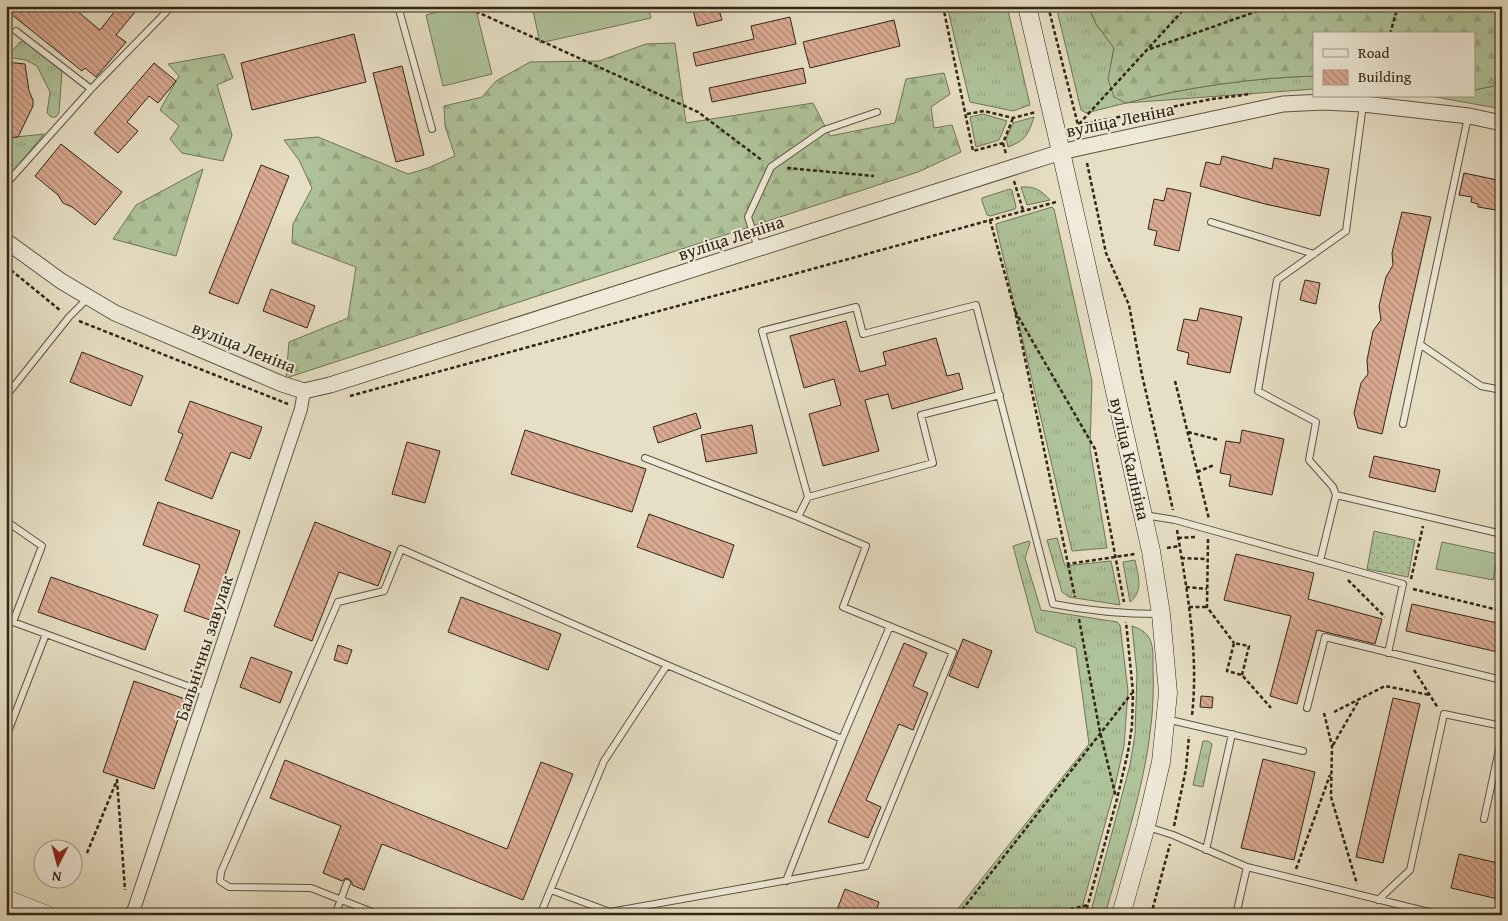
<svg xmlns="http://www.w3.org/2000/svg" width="1508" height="921" font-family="'Gentium Book Plus',serif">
<defs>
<pattern id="grass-tufts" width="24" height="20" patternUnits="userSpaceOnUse" patternTransform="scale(1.25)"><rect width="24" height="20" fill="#afc39a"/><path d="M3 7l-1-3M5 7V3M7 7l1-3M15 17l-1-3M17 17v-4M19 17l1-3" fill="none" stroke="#97a784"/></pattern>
<pattern id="forest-firs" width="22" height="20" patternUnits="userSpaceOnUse" patternTransform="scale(1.25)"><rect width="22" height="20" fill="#afc39a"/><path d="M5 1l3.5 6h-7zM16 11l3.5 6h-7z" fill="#97a784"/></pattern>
<pattern id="park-dots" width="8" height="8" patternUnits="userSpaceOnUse" patternTransform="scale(1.25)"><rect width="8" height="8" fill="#afc39a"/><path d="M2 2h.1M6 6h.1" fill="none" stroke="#97a784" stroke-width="1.8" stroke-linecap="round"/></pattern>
<pattern id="building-back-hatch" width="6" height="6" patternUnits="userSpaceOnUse" patternTransform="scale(1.25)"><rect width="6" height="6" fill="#daaa92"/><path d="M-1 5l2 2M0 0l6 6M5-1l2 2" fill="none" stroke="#b18a76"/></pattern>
</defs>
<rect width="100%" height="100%" fill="#e7dfc5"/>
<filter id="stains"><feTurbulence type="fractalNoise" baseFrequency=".004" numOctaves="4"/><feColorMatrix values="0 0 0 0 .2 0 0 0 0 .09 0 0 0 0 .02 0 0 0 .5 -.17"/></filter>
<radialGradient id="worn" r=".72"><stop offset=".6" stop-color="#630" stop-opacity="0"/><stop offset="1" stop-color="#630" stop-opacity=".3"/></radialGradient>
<path fill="url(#grass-tufts)" stroke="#707458" d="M947,6H1007L1030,105L1013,111L970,102Z
M1056,6H1088L1096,24L1114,48L1111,63L1126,103C1187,87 1251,78 1314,76V89L1126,103L1086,113L1081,110Z
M26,41L62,71L59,113L56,117H51L47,113L50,92L37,66L26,60L7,57L20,42Z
M1502,80V109L1430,96H1474V90L1494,86Z
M983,114L1007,121L999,140L976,147L970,117Z
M1034,117C1028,135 1026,140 1008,147L1006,139L1013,123Z
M44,134L6,180V138Z
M1021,187C1034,186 1041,190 1050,200L1027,205Z
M1010,189L1012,190L1016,207L1015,209L990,216L987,215L982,201V198Z
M1052,207L1054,209L1092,381L1090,449L1107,548L1072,551L996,226V224Z
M1057,538L1065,566L1111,561L1120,605L1069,597L1062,592L1047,540Z
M1029,541L1030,543L1025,558L1041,610L1117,622L1120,625L1128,691L1124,746L1113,795L1080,915H953L1089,744L1076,648L1036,632L1013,546Z
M1135,560C1138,575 1144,591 1130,602L1123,562Z
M1132,626C1138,628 1143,630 1148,636C1154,644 1153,658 1153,669C1157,753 1127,835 1105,915H1090L1130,765L1135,734L1137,674Z
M1203,741H1208L1212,744L1203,787L1193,785Z"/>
<path fill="url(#forest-firs)" stroke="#707458" d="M1088,6H1502V80L1494,86L1474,90V34H1314V76C1251,78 1187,87 1126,103L1114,97L1108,79L1114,48L1096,24Z
M675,43L686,123L813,103L830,136L895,123L906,79L944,73L950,94L931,107L934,128L952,125L961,152L918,172L286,378L289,342L348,318L356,267L292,243L293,224L312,188L299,160L284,140L318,137L408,174L428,168L455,156L445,126L444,106L482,97L496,81L530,62L599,61L646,44Z
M224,54L233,78L217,85L232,135L223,161L182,153L170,139L179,126L160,110L179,76L168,64Z
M203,169L176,256L113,239L136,205Z"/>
<path fill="url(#park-dots)" stroke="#707458" d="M1374,531L1415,540L1408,577L1367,569Z"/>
<path fill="#afc39a" stroke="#707458" d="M461,6H475L492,74L443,86L426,15Z
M532,6H648L651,18L540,43Z
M1442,542L1498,554L1493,580L1436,569Z"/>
<path fill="url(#building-back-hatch)" stroke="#312515" d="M6,6H71L100,30L119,6H140L116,35L126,42L96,77L85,68L82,71L6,10Z
M692,6H718L722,20L697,26Z
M790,17L796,44L696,66L693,53L754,39L751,26Z
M894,20L900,46L810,68L803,42Z
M354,34L366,82L252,110L241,63Z
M6,62L25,64L29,91L33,100V106L18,137L6,138Z
M154,63L176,81L158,103L149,96L127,122L138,131L118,153L94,133Z
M402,66L424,155L396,162L373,73Z
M803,68L806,83L712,102L709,88Z
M61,144L122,192L95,225L72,207L63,203L58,195L35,176Z
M1222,156L1272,169L1274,158L1329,169L1320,216L1265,204L1200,186L1206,162L1220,165Z
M261,165L289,176L238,304L209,293Z
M1464,173L1502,181V206H1497L1496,210L1478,207V204L1471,202L1472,197L1459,195Z
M1167,188L1191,193L1179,251L1154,245L1157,231L1148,229L1154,199L1164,201Z
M1402,212L1431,217L1382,434L1358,428L1354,413L1361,383L1368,374L1367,360L1373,331L1381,320L1379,306L1386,277L1393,265L1392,253Z
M1305,280L1320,283L1316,304L1300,300Z
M271,289L315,306L307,328L263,311Z
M1200,308L1242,317L1230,373L1187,364L1189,353L1177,350L1184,319L1197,321Z
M846,321L860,372L886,365L883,352L936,338L947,376L959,373L963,389L892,409L888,394L865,400L879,451L823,466L809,414L841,405L834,379L804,388L790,336Z
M82,352L143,376L131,406L70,382Z
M190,401L262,427L250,459L231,452L212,499L165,480L183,434L178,432Z
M696,413L701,428L658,443L653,427Z
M752,425L757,453L706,462L701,435Z
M525,430L646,469L632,512L511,474Z
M1242,430L1284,439L1272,495L1229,486L1231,475L1220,473L1226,441L1240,443Z
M407,442L440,451L425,503L392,494Z
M1374,456L1440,470L1435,492L1369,477Z
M158,502L240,531L210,620L184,611L200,565L143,545Z
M649,514L734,545L723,578L637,547Z
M315,522L391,552L378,586L339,572L312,641L274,626Z
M1236,554L1314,573L1308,599L1382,619L1375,644L1317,630L1297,704L1270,696L1291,616L1224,600Z
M51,577L158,615L145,650L38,612Z
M461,597L561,634L548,670L448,632Z
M1412,604L1502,624V653L1406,631Z
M963,639L992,651L978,688L949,676Z
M904,643L927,653L913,686L928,693L913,730L899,724L866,800L881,807L868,838L828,822Z
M338,645L352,650L347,664L334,660Z
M251,657L292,672L280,703L240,687Z
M134,681L185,699L154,789L103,772Z
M1201,696L1213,697L1212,708L1200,707Z
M1393,698L1420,704L1383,863L1356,857Z
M1263,759L1315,772L1294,860L1241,848Z
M285,760L507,849L541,762L573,774L523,900L382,844L364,890L352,885V882L349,879L346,878L342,881L323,873L341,826L270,798Z
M1459,854L1502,864V900L1451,888Z
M845,889L879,902L875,915H835Z"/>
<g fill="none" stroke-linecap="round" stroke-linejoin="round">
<defs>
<path id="service" d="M398,6L432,129
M16,31L91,89
M6,184L91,89L172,6
M1211,222L1314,254
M758,248L748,217L771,167L824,130L877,112
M1421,345L1481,386L1502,390
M6,396L69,317L88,298
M1403,424L1468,117
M645,458L798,517
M1336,495L1333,487L1309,460L1316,422L1258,391L1277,280L1346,231L1363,105
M808,497L933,463L921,415L1000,395
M1144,515L1175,520L1200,527L1403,584L1388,653
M6,521L42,546L13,622L207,693
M1320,561L1336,495L1502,534
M1307,708L1325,637L1502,680
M1166,719L1303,751
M6,737L46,634
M1484,819L1502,736
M1148,827L1173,835L1247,867L1441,915
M1206,850L1232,734
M786,881L842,739L890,626
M551,890L610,912L866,866L953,652L843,607L866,546L798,517L808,497L762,331L856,307L863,334L976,305L1053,604C1089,611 1124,614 1160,614
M1378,900L1410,870L1444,714L1502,726
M335,915L347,883
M380,915L311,888L229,887L220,881L221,872L338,602L384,591L401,549L667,665L842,739
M540,915L604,761L667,665
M1236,915L1247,867"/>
<path id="minor" d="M132,915L301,409L304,391"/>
<path id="tertiary" d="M6,241L61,281L115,313L282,384L304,391L330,385L1061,152L1083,147L1283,104L1323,102L1363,104L1469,116L1502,123"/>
<path id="secondary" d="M1027,6L1061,152L1151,551L1161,614L1168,693L1161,762L1146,826L1121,915
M6,899L47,915"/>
</defs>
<use href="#service" stroke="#5e5441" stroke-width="8"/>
<use href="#minor" stroke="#5e5441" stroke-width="14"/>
<use href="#tertiary" stroke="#5e5441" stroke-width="17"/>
<use href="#secondary" stroke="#312515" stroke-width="19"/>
<path stroke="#312515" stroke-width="2.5" stroke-dasharray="4 2.5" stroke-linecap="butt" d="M464,6L698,112L763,161
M943,6L973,151L1003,143L1013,118
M1048,6L1078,125
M1494,6L1502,11
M1390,34L1398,6
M1150,49L1272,6
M967,114L984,111L1013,118L1036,112
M1079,124L1187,6
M1078,125L1212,99L1251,94
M1003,143L1006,154
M1087,163L1106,253L1129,305L1142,375L1173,510
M787,168L874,176
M1014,181L1023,210
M990,220L1015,311L1068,564L1135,554
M6,266L61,311
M1015,311L1095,449L1124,602
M79,321L288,404
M1175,381L1209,519
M350,396L1056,202
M1188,432L1219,440
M1197,472L1214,465
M1177,530C1187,591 1199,653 1192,715
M1178,538L1195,537
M1208,539L1207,607L1234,643
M1167,548L1179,546
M1181,558L1207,559
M1068,564L1075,597
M1411,579L1423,526
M1348,580L1385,617
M1186,587L1207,589
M1413,589L1502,611
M1189,607H1207
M1079,619L1100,732L1116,797
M1414,670L1438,708
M1242,675L1249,646L1234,643L1227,671L1242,675L1271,708
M1334,712L1385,686L1430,695
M1324,713L1332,746L1331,797L1357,884
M1333,745L1359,700
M1174,826L1186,769L1189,736
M87,853L117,780L125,890
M1296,869L1330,775
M958,915L1132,693
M1045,915L1088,905
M1085,915L1117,799L1128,752L1132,726L1133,692L1126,622
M1151,915L1170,844"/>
<use href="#service" stroke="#efead9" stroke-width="6"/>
<use href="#minor" stroke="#efead9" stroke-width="12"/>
<use href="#tertiary" stroke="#efead9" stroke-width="15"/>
<use href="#secondary" stroke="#efead9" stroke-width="18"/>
</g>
<g text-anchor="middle" stroke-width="4" stroke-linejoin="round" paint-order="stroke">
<g font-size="18" fill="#312515" stroke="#efead9">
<text transform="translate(1120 120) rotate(-12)" y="6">вуліца Леніна</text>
<text transform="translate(731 238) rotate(-18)" y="6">вуліца Леніна</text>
<text transform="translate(244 347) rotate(22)" y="6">вуліца Леніна</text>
<text transform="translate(1130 459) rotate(77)" y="6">вуліца Калініна</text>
<text transform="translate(204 648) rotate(-72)" y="6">Бальнічны завулак</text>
</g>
</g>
<rect width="1508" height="921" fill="none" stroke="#e7dfc5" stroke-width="25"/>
<rect x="8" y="8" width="1493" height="906" fill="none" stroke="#312515" stroke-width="2.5"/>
<rect x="12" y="12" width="1483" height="896" fill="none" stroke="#312515"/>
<rect x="1313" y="32" width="162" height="65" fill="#efead9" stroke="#a39b8b"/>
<rect x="1323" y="49" width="25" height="8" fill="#efead9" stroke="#a39b8b"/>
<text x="1358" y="58" font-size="15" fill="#312515">Road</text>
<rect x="1323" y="70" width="25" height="15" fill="url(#building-back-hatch)" stroke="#a39b8b"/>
<text x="1358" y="82" font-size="15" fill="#312515">Building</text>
<g transform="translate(58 864) rotate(186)"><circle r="24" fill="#efead9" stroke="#a39b8b"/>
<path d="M0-4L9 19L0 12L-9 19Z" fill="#8f2418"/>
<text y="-8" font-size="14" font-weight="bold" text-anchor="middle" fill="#312515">N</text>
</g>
<rect width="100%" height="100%" filter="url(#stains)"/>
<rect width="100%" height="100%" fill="url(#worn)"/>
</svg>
